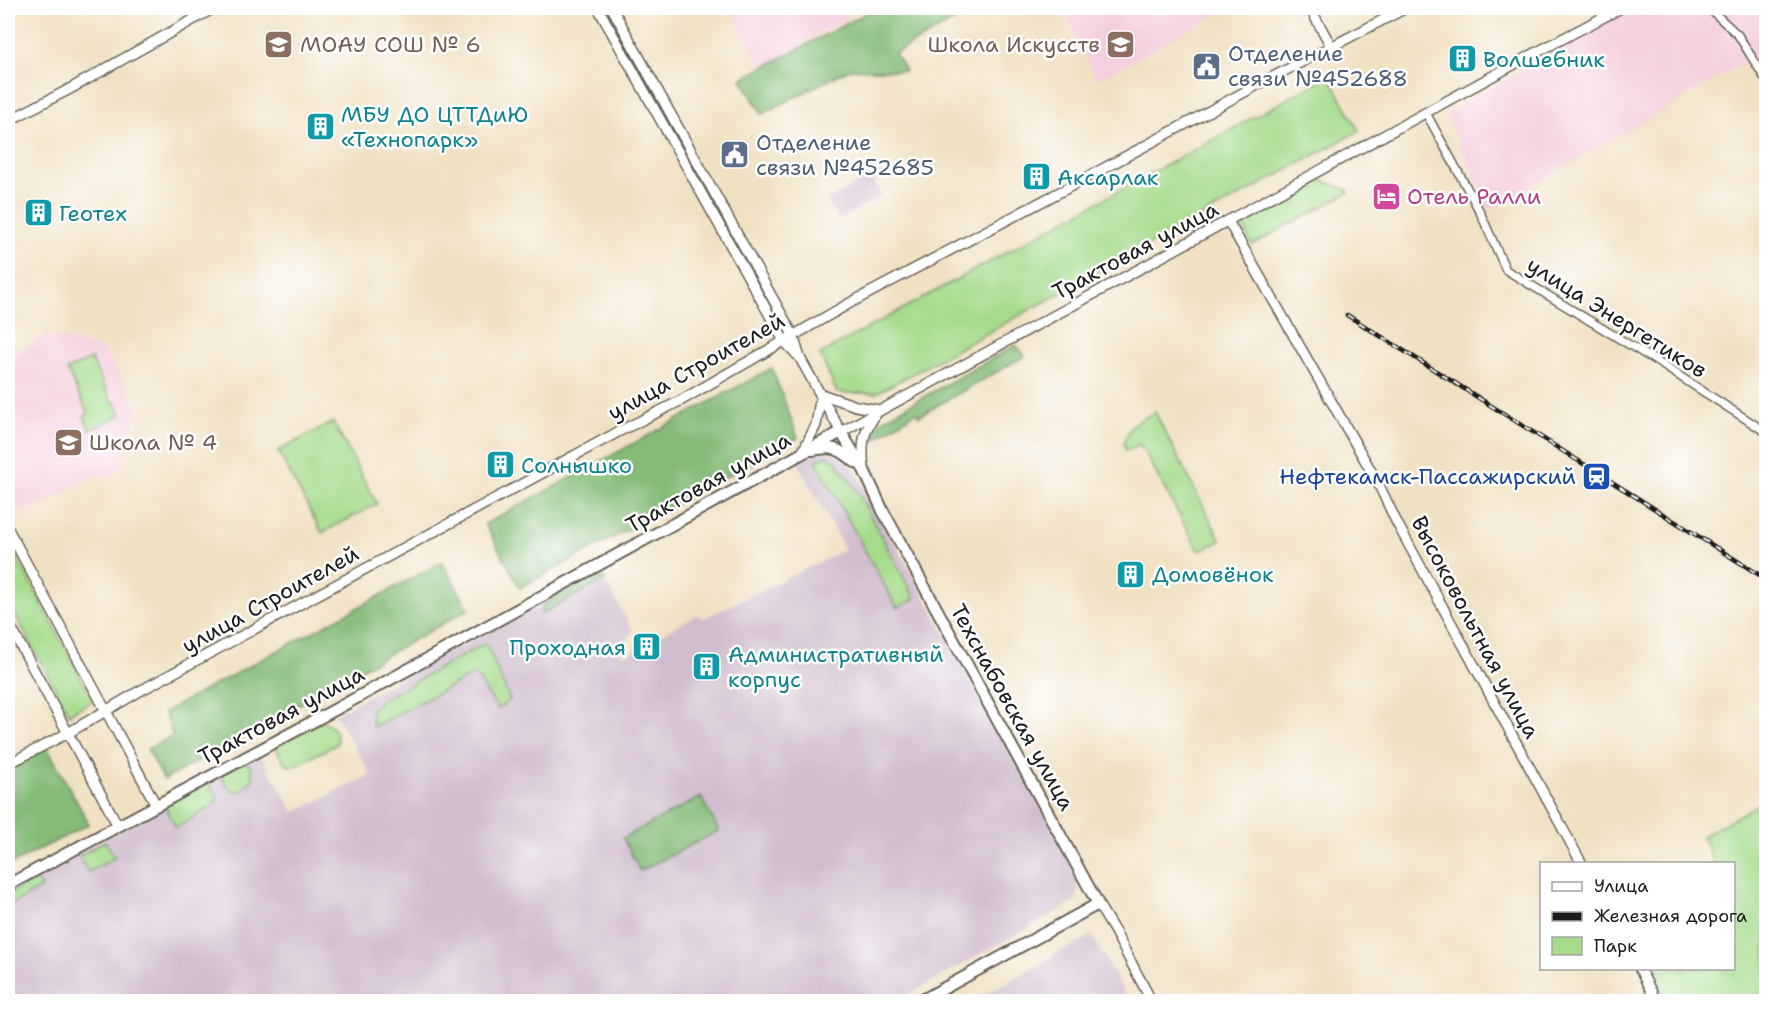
<svg xmlns="http://www.w3.org/2000/svg" width="1774" height="1009" font-family="'Shantell Sans',sans-serif">
<rect width="100%" height="100%" fill="#fff"/>
<filter id="ink" filterUnits="userSpaceOnUse"><feTurbulence type="fractalNoise" baseFrequency=".0167" numOctaves="2"/><feDisplacementMap in="SourceGraphic" scale="12" xChannelSelector="R" yChannelSelector="G"/><feConvolveMatrix kernelMatrix="1 2 1 2 8 2 1 2 1" color-interpolation-filters="sRGB"/></filter>
<filter id="wash" filterUnits="userSpaceOnUse"><feTurbulence type="fractalNoise" baseFrequency=".008" numOctaves="4" result="noise"/><feDisplacementMap in="SourceGraphic" scale="24" xChannelSelector="R" yChannelSelector="G"/><feGaussianBlur stdDeviation="1.35" result="paint"/><feColorMatrix in="noise" values="0 0 0 0 0 0 0 0 0 0 0 0 0 0 0 0 0 1.4 0 .05"/><feComposite in="paint" operator="in"/></filter>
<g filter="url(#wash)">
<rect width="100%" height="100%" fill="#f0e1c3"/>
<path fill="#f4cfdd" d="M729,8H844L850,17L761,67Z
M1062,8H1220L1223,11L1101,78L1094,76Z
M1627,8H1766V50L1489,211L1446,114Z
M47,334L103,348L140,412L137,414L119,470L108,478L101,473L23,513L8,487V358Z"/>
<path fill="#d0bdcd" d="M871,176L882,196L838,220L827,201Z
M825,450L844,457L853,467L1072,863L1078,885L1076,901L897,1001L8,1002V891L260,754L294,812L371,775L335,714L546,600L600,571L633,631L619,648L623,656L698,614L702,619L845,550L798,463L817,452Z
M1092,935L1129,1001H972Z"/>
<path fill="#a5db8b" stroke="#607c54" stroke-width="1.5" d="M1329,76L1359,131L877,393H837L820,354Z
M1321,180L1346,189L1349,192L1252,245L1242,224Z
M91,359L112,402L114,401L121,415L90,430L84,416L88,413L67,370Z
M1155,412L1221,541L1199,551L1140,444L1126,451L1123,443L1132,425Z
M333,422L377,504L322,533L278,451Z
M826,455L836,461L857,491L915,599L897,608L816,461Z
M8,540L80,676L94,700L69,714L8,602Z
M486,643L510,700L498,709L475,674L373,727L371,709L383,699Z
M323,721C333,727 338,731 337,744L294,766L286,765L277,750L278,745Z
M243,762L251,766L253,779L241,792C229,790 224,785 222,773Z
M207,782L214,791L218,799L213,805L176,828L166,808L167,803Z
M1766,800V1001H1668L1649,969L1734,968V864L1714,863L1702,836Z
M105,841L115,858L88,872L79,856Z
M36,879L41,888L8,906V894Z"/>
<path fill="#84bb77" stroke="#506c4a" stroke-width="1.5" d="M876,8H978L895,53L905,71L850,69L762,114L741,79Z
M1016,345L1025,356L919,416L916,412L875,439L874,427L886,418Z
M772,368L798,438L520,588L485,524Z
M442,562L469,609L164,780L147,749L173,736L164,712Z
M600,573L605,580L541,614L543,605Z
M47,747L89,824L8,866V770Z
M701,797L719,831L640,871L623,838Z"/>
</g>
<g filter="url(#ink)">
<g fill="none" stroke-linecap="round" stroke-linejoin="round">
<defs>
<path id="street" d="M1709,8L1738,35L1766,80
M1426,113L1479,210L1506,270L1656,361L1766,432"/>
<path id="secondary" d="M598,8L784,341L798,356
M612,8L793,335L800,358L841,432L1522,60L1621,8
M1310,8L1331,46
M8,121L68,90L214,8
M1228,221L1378,483L1397,523L1582,864
M821,394L856,406L879,410C863,431 861,442 864,469
M803,451L816,425L821,394
M8,529L106,711L156,805
M8,622L118,826
M8,764L68,733L138,692L618,432L680,401L850,303L1075,184L1261,83L1406,8
M1098,904L1115,932L1152,1002
M1639,968L1657,1002"/>
<path id="primary" d="M812,450C833,446 839,448 855,462
M8,885L338,708L841,432L864,470L883,511L1098,904L919,1002"/>
</defs>
<use href="#street" stroke="#666156" stroke-width="10"/>
<use href="#secondary" stroke="#666156" stroke-width="12"/>
<use href="#primary" stroke="#666156" stroke-width="14"/>
<use href="#street" stroke="#fff" stroke-width="7"/>
<use href="#secondary" stroke="#fff" stroke-width="9"/>
<use href="#primary" stroke="#fff" stroke-width="10"/>
<defs>
<path id="rail" d="M1347,315L1766,579"/>
</defs>
<use href="#rail" stroke="#1c1c1c" stroke-width="4.5"/>
<use href="#rail" stroke="#fff" stroke-width="2" stroke-dasharray="7" stroke-linecap="butt"/>
</g>
</g>
<defs>
<symbol id="school-square" viewBox="-11 -11 22 22"><rect x="-9" y="-9" width="18" height="18" rx="4" fill="#8d6e63" stroke="#fff"/><path d="M0-5L7-2L0 1L-7-2ZM-4 1L0 2.5L4 1V4Q0 6-4 4Z" fill="#fff"/></symbol>
<symbol id="building-square" viewBox="-11 -11 22 22"><rect x="-9" y="-9" width="18" height="18" rx="4" fill="#0f9aa8" stroke="#fff"/><path d="M-4-6H4V6H1V3H-1V6H-4ZM-2.5-4.3h1.7v1.8h-1.7ZM.8-4.3h1.7v1.8H.8ZM-2.5-1h1.7V.8h-1.7ZM.8-1h1.7V.8H.8Z" fill="#fff"/></symbol>
<symbol id="civic-square" viewBox="-11 -11 22 22"><rect x="-9" y="-9" width="18" height="18" rx="4" fill="#5c6f8a" stroke="#fff"/><path d="M-.6-6.5H3V-4.5H.6V-3L4-1V1h2V6H-6V1h2V-1L-.6-3ZM-1.2 2.5V6h2.4V2.5Z" fill="#fff"/></symbol>
<symbol id="hotel-square" viewBox="-11 -11 22 22"><rect x="-9" y="-9" width="18" height="18" rx="4" fill="#d1479c" stroke="#fff"/><path d="M-6-4.5h1.5V1H6V5H4.5V3h-9V5H-6ZM-4 0a1.8 1.8 0 1 1 3.6 0ZM.5 0V-2.5h3Q6-2.5 6 0Z" fill="#fff"/></symbol>
<symbol id="station-square" viewBox="-11 -11 22 22"><rect x="-9" y="-9" width="18" height="18" rx="4" fill="#1a4fb4" stroke="#fff"/><path d="M-3-6H3Q5-6 5-4V2Q5 4 3 4L4.5 6H3L1.5 4h-3L-3 6H-4.5L-3 4Q-5 4-5 2V-4Q-5-6-3-6ZM-3.5-4v3h7v-3ZM-3.5 1v1.5H-2V1ZM2 1v1.5H3.5V1Z" fill="#fff"/></symbol>
</defs>
<g fill-rule="evenodd">
<use href="#school-square" x="262" y="28" width="33" height="33"/>
<use href="#school-square" x="1104" y="28" width="33" height="33"/>
<use href="#building-square" x="1446" y="42" width="33" height="33"/>
<use href="#civic-square" x="1190" y="50" width="33" height="33"/>
<use href="#building-square" x="304" y="110" width="33" height="33"/>
<use href="#civic-square" x="718" y="138" width="33" height="33"/>
<use href="#building-square" x="1020" y="160" width="33" height="33"/>
<use href="#hotel-square" x="1370" y="180" width="33" height="33"/>
<use href="#building-square" x="22" y="196" width="33" height="33"/>
<use href="#school-square" x="52" y="426" width="33" height="33"/>
<use href="#building-square" x="484" y="448" width="33" height="33"/>
<use href="#station-square" x="1580" y="460" width="33" height="33"/>
<use href="#building-square" x="1114" y="558" width="33" height="33"/>
<use href="#building-square" x="630" y="630" width="33" height="33"/>
<use href="#building-square" x="690" y="650" width="33" height="33"/>
</g>
<g text-anchor="middle" stroke-width="5" stroke-linejoin="round" paint-order="stroke">
<g font-size="22" fill="#785e54" stroke="#fff" text-anchor="start">
<text x="300" y="52">МОАУ СОШ № 6</text>
<text x="1100" y="52" text-anchor="end">Школа Искусств</text>
<text x="89" y="450">Школа № 4</text>
</g>
<g font-size="22" fill="#4e5e75" stroke="#fff" text-anchor="start">
<text x="1228" y="61">Отделение<tspan x="1228" dy="25">связи №452688</tspan></text>
<text x="756" y="150">Отделение<tspan x="756" dy="25">связи №452685</tspan></text>
</g>
<g font-size="22" fill="#0d838f" stroke="#fff" text-anchor="start">
<text x="1483" y="67">Волшебник</text>
<text x="341" y="122">МБУ ДО ЦТТДиЮ<tspan x="341" dy="25">«Технопарк»</tspan></text>
<text x="1057" y="185">Аксарлак</text>
<text x="59" y="221">Геотех</text>
<text x="521" y="473">Солнышко</text>
<text x="1152" y="582">Домовёнок</text>
<text x="626" y="655" text-anchor="end">Проходная</text>
<text x="728" y="662">Административный<tspan x="728" dy="25">корпус</tspan></text>
</g>
<g font-size="22" fill="#b23c85" stroke="#fff" text-anchor="start">
<text x="1407" y="204">Отель Ралли</text>
</g>
<g font-size="22" fill="#1c1c1c" stroke="#fff">
<text transform="translate(1135 250) rotate(-28)" y="8">Трактовая улица</text>
<text transform="translate(1617 317) rotate(32)" y="8">улица Энергетиков</text>
<text transform="translate(696 366) rotate(-29)" y="8">улица Строителей</text>
<text transform="translate(708 482) rotate(-29)" y="8">Трактовая улица</text>
<text transform="translate(270 599) rotate(-29)" y="8">улица Строителей</text>
<text transform="translate(1476 627) rotate(62)" y="8">Высоковольтная улица</text>
<text transform="translate(1013 707) rotate(61)" y="8">Техснабовская улица</text>
<text transform="translate(281 715) rotate(-28)" y="8">Трактовая улица</text>
</g>
<g font-size="22" fill="#164399" stroke="#fff" text-anchor="end">
<text x="1576" y="484">Нефтекамск-Пассажирский</text>
</g>
</g>
<rect width="1774" height="1009" fill="none" stroke="#fff" stroke-width="30"/>
<rect x="1540" y="862" width="195" height="108" fill="#ffffff" stroke="#a4a4a4" stroke-width="1.5"/>
<rect x="1552" y="882" width="30" height="9" fill="#ffffff" stroke="#a4a4a4" stroke-width="1.5"/>
<text x="1594" y="892" font-size="18" fill="#1c1c1c">Улица</text>
<rect x="1552" y="912" width="30" height="9" fill="#1c1c1c" stroke="#a4a4a4" stroke-width="1.5"/>
<text x="1594" y="922" font-size="18" fill="#1c1c1c">Железная дорога</text>
<rect x="1552" y="937" width="30" height="18" fill="#a5db8b" stroke="#a4a4a4" stroke-width="1.5"/>
<text x="1594" y="952" font-size="18" fill="#1c1c1c">Парк</text>
</svg>
